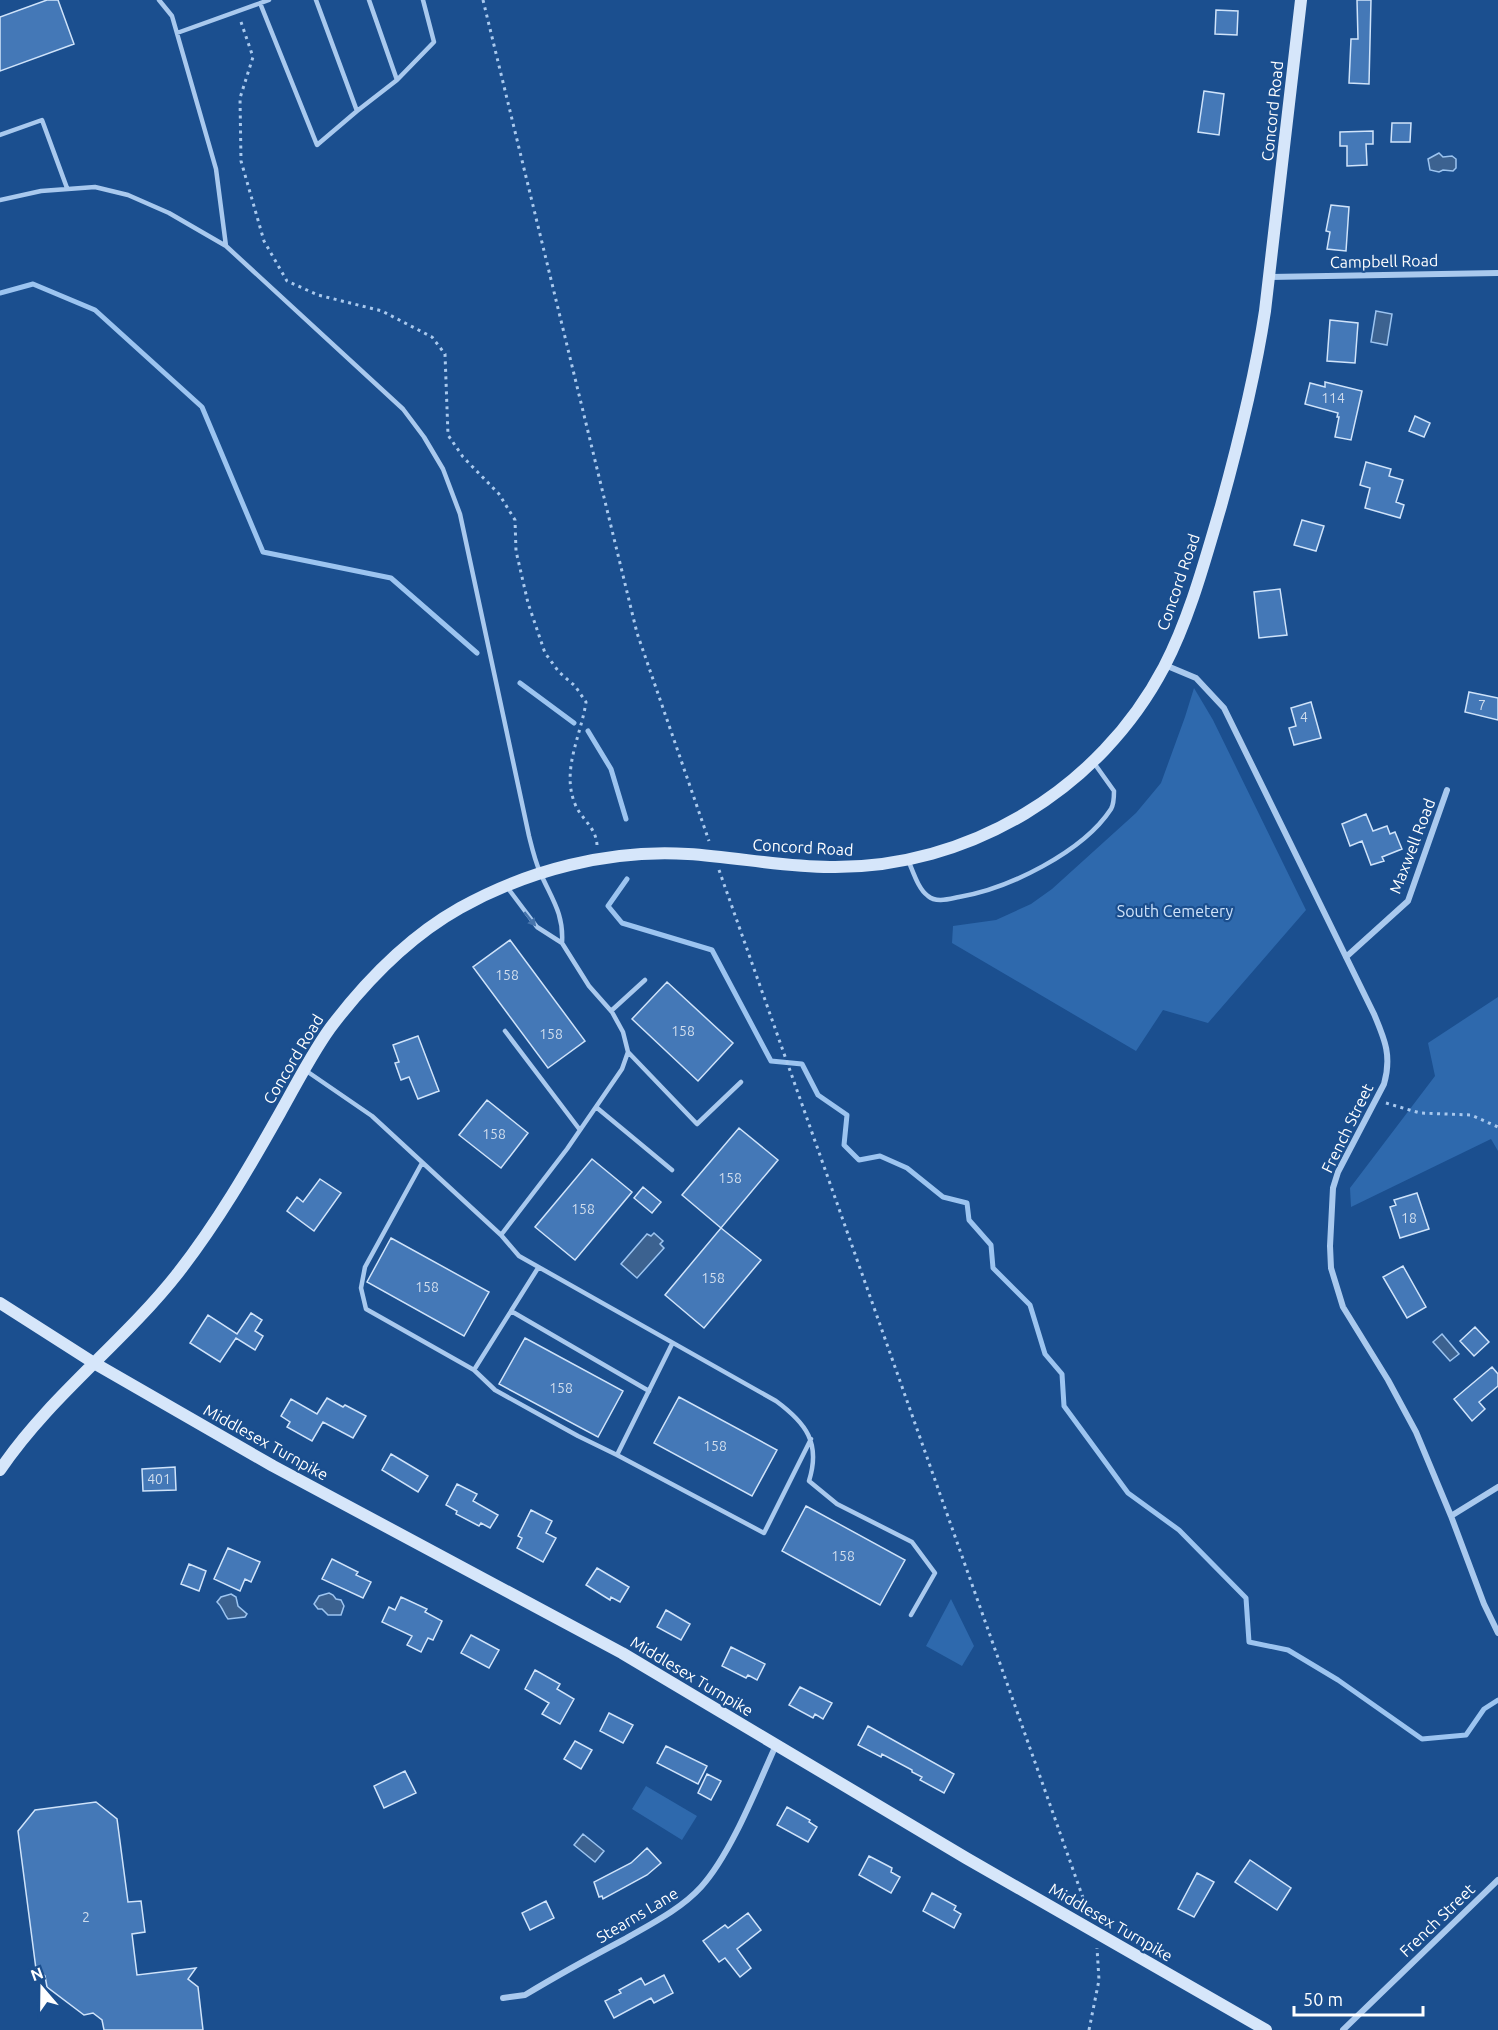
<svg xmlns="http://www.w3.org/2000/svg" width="1498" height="2030" font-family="Ubuntu,sans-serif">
<rect width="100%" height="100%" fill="#1b4f8f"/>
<path fill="#2e69ad" d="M1194,688L1213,720L1306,910L1208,1023L1163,1010L1136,1051L952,943L953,926L996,920L1031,904L1052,889L1136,813L1161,783L1185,717Z
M1498,997V1151L1491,1139L1351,1207L1350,1188L1435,1076L1428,1043Z
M951,1599L974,1646L962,1666L926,1646Z
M646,1786L697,1816L682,1840L632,1809Z"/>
<path fill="#3c6290" stroke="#9cc4f0" stroke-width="1.5" d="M1439,153L1443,157L1452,156L1456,159V168L1453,171L1443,170L1439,172L1430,170L1428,159Z
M1376,311L1392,314L1387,345L1371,342Z
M654,1233L663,1241L660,1244L664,1248L637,1278L621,1264L647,1234L651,1236Z
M1442,1334L1459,1354L1450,1361L1433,1342Z
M329,1593L333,1595L336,1599L341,1600L344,1606L341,1615H328L322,1609H318L314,1604L319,1596Z
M231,1594L236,1597L238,1606L247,1614L245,1617L228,1619C223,1613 223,1607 217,1602L221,1597Z
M583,1834L604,1851L595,1862L574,1845Z"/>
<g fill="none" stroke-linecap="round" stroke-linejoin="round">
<path stroke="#9cc4f0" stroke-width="5" d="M0,293L33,284L95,310L202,407L263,552L391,578L477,653
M520,683L574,723
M588,731L611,769L626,819
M627,879L608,906L622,923L712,950L771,1061L802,1064L818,1095L847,1115L844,1145L859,1160L880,1156L907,1168L943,1197L967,1203L969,1220L991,1245L993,1268L1030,1305L1045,1354L1062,1374L1064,1406L1128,1493L1179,1530L1246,1598L1249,1642L1288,1650L1338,1680L1422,1739L1466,1735L1484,1709L1498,1700"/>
</g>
<path fill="#4478b7" stroke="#cfe3fa" stroke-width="1.5" d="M47,0H58L74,44L0,71V17Z
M1357,0H1371L1369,84L1349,83L1351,39H1358Z
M1216,10L1238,11L1237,35L1215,34Z
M1204,91L1224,94L1219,135L1198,132Z
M1392,123H1411L1410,142H1391Z
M1373,131V144H1366L1367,165L1347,166V146H1340V132Z
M1331,205L1349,207L1346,251L1327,249L1330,232L1326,231Z
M1330,320L1358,323L1355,363L1327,361Z
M1325,382L1362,391L1351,440L1335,437L1339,417H1337L1338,413L1305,404L1310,383L1325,387Z
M1415,416L1430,423L1424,437L1409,431Z
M1366,462L1391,469L1389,476L1403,480L1396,502L1404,505L1400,518L1365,508L1370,488L1360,485Z
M1302,520L1324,526L1316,551L1294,545Z
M1280,589L1287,635L1259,638L1254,592Z
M1469,692L1498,698V720L1465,712Z
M1311,702L1321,738L1294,745L1289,728L1296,726L1291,708Z
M1366,814L1373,831L1387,826L1390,834L1395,832L1402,849L1382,857L1384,861L1371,865L1362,841L1350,846L1342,824Z
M510,940L585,1041L548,1068L473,967Z
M667,982L733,1043L698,1081L632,1019Z
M418,1036L439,1091L418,1099L409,1077L401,1080L395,1063L399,1062L393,1045Z
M487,1100L528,1133L501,1168L459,1135Z
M739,1128L778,1160L721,1228L682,1195Z
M592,1159L632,1192L575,1260L535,1227Z
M320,1179L341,1193L314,1231L287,1211L297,1197L303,1202Z
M643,1187L661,1202L652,1213L634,1198Z
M1417,1193L1429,1229L1400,1238L1390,1207L1396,1205L1394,1200Z
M721,1228L761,1260L704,1328L665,1295Z
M391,1238L489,1292L464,1336L367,1282Z
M1403,1266L1426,1307L1407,1318L1383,1277Z
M251,1313L262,1320L255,1331L263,1336L255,1350L236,1338L220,1362L190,1343L208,1315L237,1334Z
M1475,1327L1489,1342L1474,1356L1460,1341Z
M525,1338L623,1391L598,1437L499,1384Z
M1492,1367L1498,1374V1386L1479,1402L1485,1409L1472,1421L1454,1399Z
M679,1397L777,1450L752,1496L654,1443Z
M327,1398L343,1407L345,1405L366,1416L353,1438L323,1422L312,1441L287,1427L290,1422L281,1416L291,1399L317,1414Z
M391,1454L428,1476L418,1492L382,1470Z
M175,1467L176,1490L143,1491L142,1469Z
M457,1484L477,1494L473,1501L498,1515L490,1528L481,1523L479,1526L456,1514L457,1511L446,1505Z
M806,1506L905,1560L880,1605L782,1551Z
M531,1510L552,1521L546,1533L556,1538L543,1562L517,1548L522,1538L518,1536Z
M228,1548L260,1562L251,1582L245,1579L240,1591L214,1579Z
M332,1559L358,1572L356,1575L371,1582L363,1598L322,1579Z
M189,1564L206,1571L199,1591L181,1584Z
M597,1568L629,1587L620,1602L611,1597L610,1600L586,1585Z
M401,1597L427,1609L425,1612L442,1621L433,1640L428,1638L421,1652L407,1645L412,1636L382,1622L389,1607L395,1610Z
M666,1610L690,1624L681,1640L657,1627Z
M471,1635L499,1650L489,1668L461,1653Z
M731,1647L765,1664L757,1680L748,1675L746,1678L722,1666Z
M535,1670L560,1684L557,1689L574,1699L560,1724L542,1714L549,1703L525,1689Z
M800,1687L832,1703L823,1719L815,1714L813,1718L789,1705Z
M609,1713L633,1725L623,1743L600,1731Z
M868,1726L954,1774L944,1793L920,1780L922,1777L912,1772V1770L882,1754L881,1757L858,1745Z
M575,1741L592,1750L581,1769L564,1759Z
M666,1746L707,1766L698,1784L657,1763Z
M405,1771L416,1793L384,1808L374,1786Z
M707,1774L721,1781L711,1800L698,1793Z
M96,1802L117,1819L128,1902L141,1901L145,1932L132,1934L137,1975L196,1968L188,1979L198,1987L203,2030H104L102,2020L93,2013L84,2015L47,1987L45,1976L36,1969L18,1831L35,1810Z
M787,1807L810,1820L809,1822L817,1827L808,1842L777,1825Z
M647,1848L661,1863L647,1875L603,1899L602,1896L599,1897L594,1882L631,1863Z
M869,1856L892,1868L891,1872L900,1877L891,1893L859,1875Z
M1250,1860L1291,1888L1277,1910L1235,1882Z
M1197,1873L1214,1882L1194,1917L1178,1909Z
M932,1893L956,1906L954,1910L961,1914L954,1928L923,1911Z
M546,1901L554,1918L530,1930L522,1913Z
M748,1913L761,1930L737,1949L751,1968L740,1977L725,1958L719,1962L703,1941L725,1925L728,1928Z
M664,1975L673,1993L654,2003L651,1998L614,2018L605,2001L621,1993L619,1990L641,1978L645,1985Z"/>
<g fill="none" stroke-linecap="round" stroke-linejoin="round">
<path stroke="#a9c9ee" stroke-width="3" stroke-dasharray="3 4.5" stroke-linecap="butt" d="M483,0L637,633L709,841
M241,22L253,57L240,98L241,161L264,241L287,281L318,295L382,311L432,337L445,354L448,435L463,457L499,494L515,520L516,551L528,603L545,653L559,672L575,686L586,702C581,736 561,770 575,804C581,819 596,827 597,845
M719,870L1088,1912
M1386,1103L1420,1113L1471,1115L1498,1127
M1089,2030L1099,1980L1097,1948"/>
<path stroke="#a9c9ee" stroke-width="4.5" d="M159,0L172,16L216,169L226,246
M316,0L357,111L397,80
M369,0L397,80L434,42L423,0
M260,3L317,145L357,111
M177,33L269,0
M0,135L42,120L67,188
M0,200L41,191L95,187L128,195L169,213L226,246L403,409L424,437L443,469L460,514L529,836C532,848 535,861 540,872C551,898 564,913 562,943
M908,860C913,871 918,889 928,896C936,903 949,899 959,897C1008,889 1083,852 1111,809C1114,804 1114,797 1114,791L1094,763
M611,1011L645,980
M505,1031L580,1130
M628,1052L697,1124L741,1082
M305,1070L372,1116L501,1235L519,1256L776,1401C806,1423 821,1443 809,1481L837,1504L912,1542L935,1573L911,1615
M596,1107L672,1170
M422,1163L365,1267L361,1288L366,1309L474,1370L538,1268
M501,1235L567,1149L622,1069L628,1052L623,1032L612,1012L589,986L562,943L537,927L507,887
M511,1311L649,1391
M672,1344L617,1455L764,1533L811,1439
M474,1370L495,1390L578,1436L617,1455"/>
<path stroke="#a9c9ee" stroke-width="6" d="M1270,277L1498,273
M1165,665L1196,678L1224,708L1374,1014C1385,1040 1392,1056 1384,1084L1338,1172L1333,1188L1330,1246L1331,1268L1343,1307L1388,1380L1416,1432L1451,1516L1484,1604L1498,1633
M1346,957L1408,901L1447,790
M1451,1516L1498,1487
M503,1998L525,1995C558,1975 591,1957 625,1939C651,1924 681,1909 701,1887C731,1854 757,1787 776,1745
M1343,2030L1498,1880"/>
<path stroke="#d6e6fa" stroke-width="12" d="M0,1303L94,1363L273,1466L622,1653L966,1858L1266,2030
M0,1470C50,1396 123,1343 178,1273C217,1223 249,1168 280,1113C296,1085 315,1047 334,1023C368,979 412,935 460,908C528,870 610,849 688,854C736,857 783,867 830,867C969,869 1100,789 1164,667C1190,617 1205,560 1221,506C1239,441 1255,377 1265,311L1301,0"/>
</g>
<defs><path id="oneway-solid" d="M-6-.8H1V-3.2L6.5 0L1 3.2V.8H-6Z" transform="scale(1.5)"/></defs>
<use fill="#4674ac" href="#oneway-solid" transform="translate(530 919) rotate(51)"/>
<g text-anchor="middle" stroke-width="4.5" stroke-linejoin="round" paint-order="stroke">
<g font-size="14" fill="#d0dded">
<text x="1333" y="403">114</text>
<text x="1482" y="710">7</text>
<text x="1304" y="722">4</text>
<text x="507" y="980">158</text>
<text x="683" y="1036">158</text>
<text x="551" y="1039">158</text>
<text x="494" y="1139">158</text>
<text x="730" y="1183">158</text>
<text x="583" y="1214">158</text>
<text x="1409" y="1223">18</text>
<text x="713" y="1283">158</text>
<text x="427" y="1292">158</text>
<text x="561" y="1393">158</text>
<text x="715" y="1451">158</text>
<text x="159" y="1484">401</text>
<text x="843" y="1561">158</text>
<text x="86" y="1922">2</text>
</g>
<g font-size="16" fill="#fff" stroke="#1b4f8f">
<text transform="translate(1272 111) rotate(-84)" y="6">Concord Road</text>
<text transform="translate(1384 261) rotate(-1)" y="6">Campbell Road</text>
<text transform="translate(1178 582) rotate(-71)" y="6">Concord Road</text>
<text transform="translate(1412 846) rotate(-69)" y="6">Maxwell Road</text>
<text transform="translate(803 847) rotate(3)" y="6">Concord Road</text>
<text transform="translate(293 1059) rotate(-59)" y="6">Concord Road</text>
<text transform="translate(1347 1128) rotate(-64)" y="6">French Street</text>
<text transform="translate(266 1442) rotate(29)" y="6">Middlesex Turnpike</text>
<text transform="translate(692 1676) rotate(31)" y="6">Middlesex Turnpike</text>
<text transform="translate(637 1915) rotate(-31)" y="6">Stearns Lane</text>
<text transform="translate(1437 1920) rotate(-44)" y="6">French Street</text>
<text transform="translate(1111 1922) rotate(30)" y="6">Middlesex Turnpike</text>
</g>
<g font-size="16" fill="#cfe3fa" stroke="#1b4f8f">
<text x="1175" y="917">South Cemetery</text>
</g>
</g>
<g transform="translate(42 1988) rotate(340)" stroke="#1b4f8f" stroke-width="4.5" paint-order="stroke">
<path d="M0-4.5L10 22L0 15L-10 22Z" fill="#ffffff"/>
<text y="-9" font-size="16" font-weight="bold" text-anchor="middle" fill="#ffffff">N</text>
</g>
<path d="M1294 2006v9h129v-9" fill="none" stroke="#ffffff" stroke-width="3"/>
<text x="1303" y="2006" font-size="18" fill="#ffffff" stroke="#1b4f8f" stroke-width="4.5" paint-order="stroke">50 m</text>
</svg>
